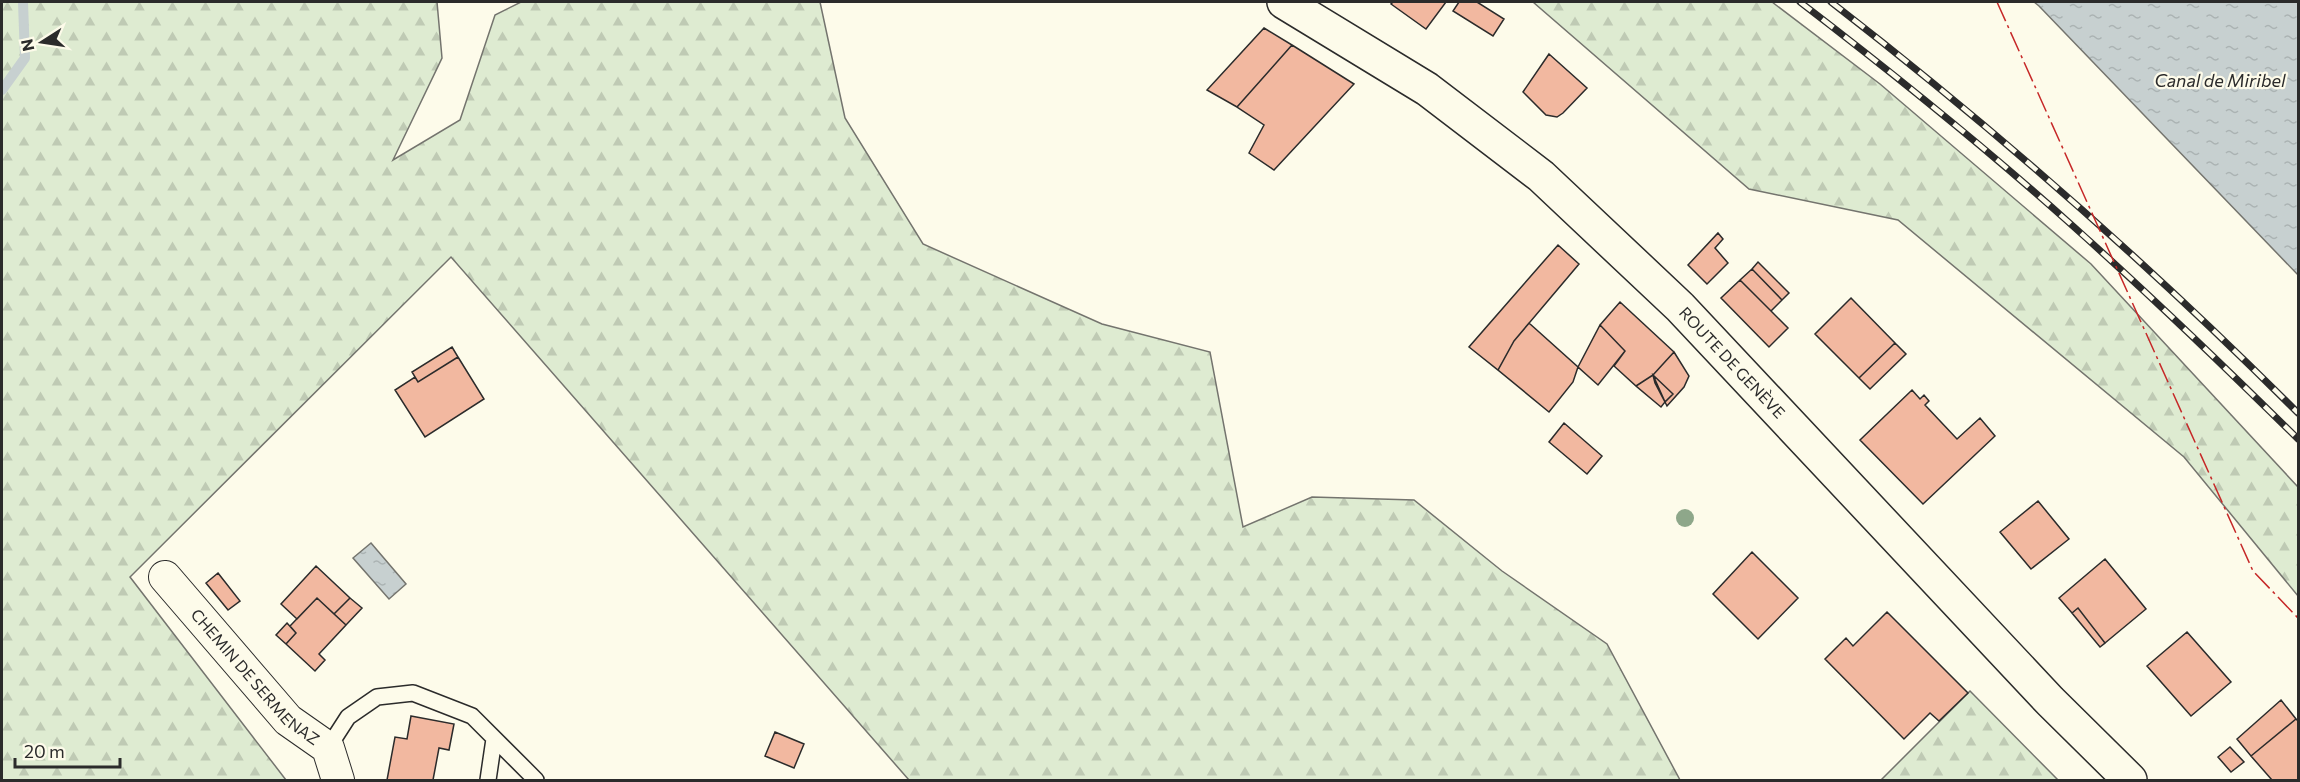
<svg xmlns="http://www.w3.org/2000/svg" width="2300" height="782" font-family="Commissioner,sans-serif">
<defs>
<pattern id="forest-firs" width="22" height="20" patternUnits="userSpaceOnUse" patternTransform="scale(1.5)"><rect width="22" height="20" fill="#deebd1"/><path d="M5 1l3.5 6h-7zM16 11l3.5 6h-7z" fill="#bfcab4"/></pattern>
<pattern id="water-ripples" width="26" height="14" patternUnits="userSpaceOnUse" patternTransform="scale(1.5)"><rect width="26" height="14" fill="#c7d0d0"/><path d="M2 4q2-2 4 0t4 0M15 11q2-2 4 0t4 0" fill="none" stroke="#abb3b3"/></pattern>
</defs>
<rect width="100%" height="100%" fill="#fdfbea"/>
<path fill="url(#forest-firs)" stroke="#74746e" stroke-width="1.5" d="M2,2H437L442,58L393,160L460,120L495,15L521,2H820L845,118L923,244L1102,324L1210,352L1243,527L1312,497L1414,500L1502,571L1607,644L1680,780H909L451,257L130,577L286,780H2Z
M1533,2H1772L1880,84L2091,264L2298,487V596L2184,457L1898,220L1749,189Z
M1970,691L2058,780H1881Z"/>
<path fill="url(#water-ripples)" stroke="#74746e" stroke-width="1.5" d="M2034,2H2298V275L2039,6Z
M371,543L406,584L389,599L353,558Z"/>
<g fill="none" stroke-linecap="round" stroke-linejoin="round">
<path stroke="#c7d0d0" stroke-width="10" d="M2,90L25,58L23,2"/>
</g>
<path fill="#f2b8a0" stroke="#2b2b2b" stroke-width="1.5" d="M1393,2H1446L1426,29L1391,4Z
M1459,2H1477L1504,19L1493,36L1453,11Z
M1264,28L1292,45L1237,107L1207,90Z
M1292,45L1354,84L1274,170L1249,153L1264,125L1237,107Z
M1549,54L1587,88L1563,113L1557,117L1546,115L1523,92Z
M1718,233L1723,239L1715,248L1728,263L1707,284L1688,265Z
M1558,245L1579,264L1514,341L1498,370L1469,347Z
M1758,262L1789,293L1782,300L1752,269Z
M1752,269L1782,300L1771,311L1740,280Z
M1740,280L1788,328L1769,347L1721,298Z
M1851,298L1895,343L1859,378L1815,334Z
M1620,302L1674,352L1653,375L1636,386L1614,366L1625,351L1600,325Z
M1529,323L1578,367L1573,382L1549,412L1498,370L1514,341Z
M1600,325L1625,351L1598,385L1578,367Z
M1895,343L1906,354L1870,389L1859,378Z
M452,347L458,357L418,382L412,372Z
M1674,352L1689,376L1684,387L1667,406L1665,402L1673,394L1653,375Z
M458,357L484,399L425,437L395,390L415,377L418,382Z
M1653,375L1673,394L1665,402L1655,383Z
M1653,375L1665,402L1661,407L1636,386Z
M1912,390L1920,399L1924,395L1929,401L1925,405L1957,439L1980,418L1995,436L1923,504L1860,440Z
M1564,423L1602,456L1587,474L1549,442Z
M2038,501L2069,539L2031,569L2000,532Z
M1752,552L1798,598L1758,639L1713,594Z
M2105,559L2146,609L2105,643L2078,608L2072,613L2059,598Z
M316,566L350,598L334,614L317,598L297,619L281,604Z
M218,573L240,601L228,610L206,583Z
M317,598L346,625L319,654L325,660L315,671L286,644L296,633L290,626Z
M350,598L362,608L346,625L334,614Z
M2078,608L2105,643L2100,647L2072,613Z
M1887,612L1968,693L1939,721L1930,713L1904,739L1825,659L1846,638L1853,646Z
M287,623L296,633L286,644L276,635Z
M2187,632L2231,682L2191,716L2147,666Z
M2281,700L2296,719L2251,756L2237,739Z
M411,716L454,724L449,750L439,748L433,780H387L395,737L407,739Z
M2296,719L2298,721V780H2272L2251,756Z
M775,732L804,744L794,768L765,756Z
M2230,747L2244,762L2231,772L2218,757Z"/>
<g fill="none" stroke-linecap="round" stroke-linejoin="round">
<defs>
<path id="lane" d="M328,748L348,717L377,697L413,693L472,716L536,780
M488,780L494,739"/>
<g id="street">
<path id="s1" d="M165,577L288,720L328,748L338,780"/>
</g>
<g id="primary">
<path id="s2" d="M1284,2L1427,89L1541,176L1680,307L2050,701L2130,780"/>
</g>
</defs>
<use href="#lane" stroke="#2b2b2b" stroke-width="18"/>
<use href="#street" stroke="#2b2b2b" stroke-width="34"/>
<use href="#primary" stroke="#2b2b2b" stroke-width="36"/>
<use href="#lane" stroke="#fdfbea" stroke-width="15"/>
<use href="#street" stroke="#fdfbea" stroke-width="32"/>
<use href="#primary" stroke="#fdfbea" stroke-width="33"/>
<defs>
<path id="rail" d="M1800,2C1894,74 1986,148 2074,227C2151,296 2225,367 2298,439
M1831,2C1995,129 2151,266 2298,413"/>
</defs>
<use href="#rail" stroke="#2b2b2b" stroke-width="7"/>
<use href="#rail" stroke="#fdfbea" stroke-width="4.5" stroke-dasharray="14" stroke-linecap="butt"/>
<path stroke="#c62828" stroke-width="1.5" stroke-dasharray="21 4.5 3 4.5" stroke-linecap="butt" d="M1997,2L2253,571L2298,618"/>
</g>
<circle fill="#8ea78a" cx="1685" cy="518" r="9"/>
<g text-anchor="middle" stroke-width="4.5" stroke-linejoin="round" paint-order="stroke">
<g font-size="16" fill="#2b2b2b" stroke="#fdfbea">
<text dy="6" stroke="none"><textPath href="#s2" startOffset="578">ROUTE DE GENÈVE</textPath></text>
<text dy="6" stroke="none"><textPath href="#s1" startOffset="135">CHEMIN DE SERMENAZ</textPath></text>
</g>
<g font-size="18" font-style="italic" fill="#2b2b2b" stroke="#fdfbea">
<text x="2220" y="87">Canal de Miribel</text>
</g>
</g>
<rect width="2300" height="782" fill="none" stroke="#2b2b2b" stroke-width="6"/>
<g transform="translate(42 42) rotate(258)" stroke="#fdfbea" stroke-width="4.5" paint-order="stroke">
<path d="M0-4.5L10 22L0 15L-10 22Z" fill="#2b2b2b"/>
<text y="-9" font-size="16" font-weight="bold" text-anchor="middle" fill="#2b2b2b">N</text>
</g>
<path d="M15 758v9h105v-9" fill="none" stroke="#2b2b2b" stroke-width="3"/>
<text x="24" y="758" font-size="18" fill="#2b2b2b" stroke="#fdfbea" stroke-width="4.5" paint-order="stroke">20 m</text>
</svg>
